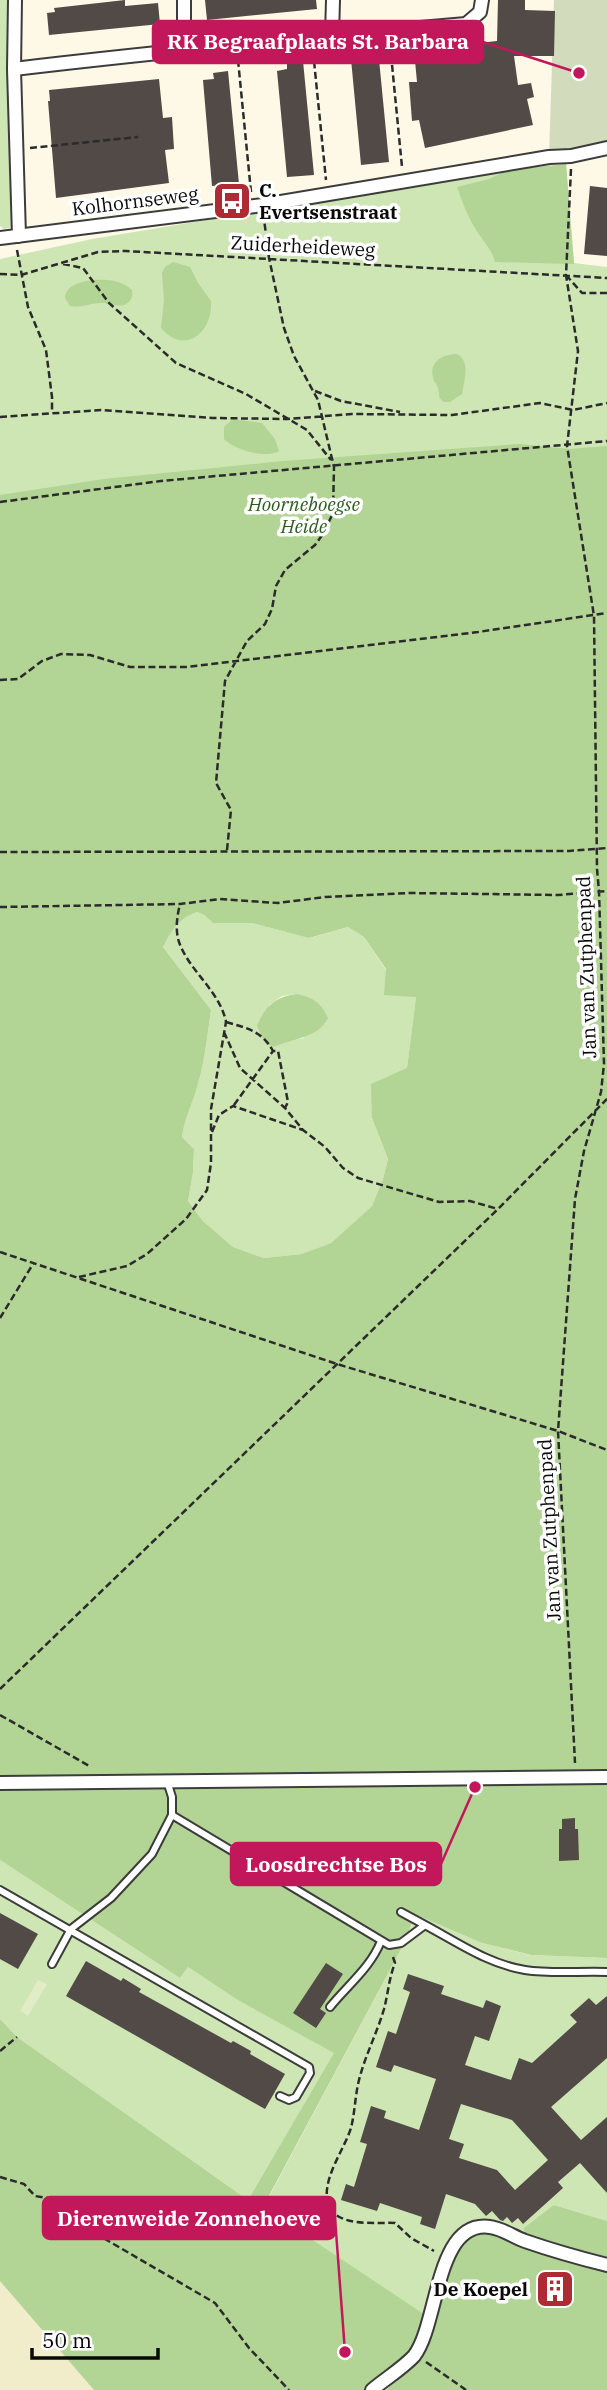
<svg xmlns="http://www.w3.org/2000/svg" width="607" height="2390" font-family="'IBM Plex Serif',serif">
<rect width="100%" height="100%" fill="#fef9e7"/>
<path fill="#f1edca" d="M0,2276L101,2390H0Z"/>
<path fill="#cee5b4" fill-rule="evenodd" d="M0,0H11L13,199L12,227L4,229L0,226Z
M566,164L574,263L607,267V866L0,863V259L92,239L508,170Z
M197,912L204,915L213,923H252L310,938L348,927L364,937L386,970L416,997L407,1068L372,1118L388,1159L383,1179L372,1206L331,1243L303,1254L264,1258L233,1247L203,1221L188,1201L193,1173L194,1149L182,1137C184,1121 190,1109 195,1094C204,1067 207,1038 211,1010L163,947C172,930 178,919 197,912ZM296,994L304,1038L285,1042L274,1047L269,1005L282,996Z
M0,1860L180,1978L188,1967L236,1999L335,2052L248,2200L17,2037L0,2019Z
M414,1914L482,1943L530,1955L607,1958V2221L554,2205L524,2239L428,2318L263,2208L407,1938Z"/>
<path fill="#b2d494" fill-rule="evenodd" d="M566,164L574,264L495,262C492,249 482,240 475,228C467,215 462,201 457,187L489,179L508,170Z
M173,262L190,267L198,283L211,301C213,332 185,356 161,328L164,300L162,273L165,267Z
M92,280C106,279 122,280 132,290C133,295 132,301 126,304C120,308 111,303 104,303C92,302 82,308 70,306L65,298C66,285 80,282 92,280Z
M457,354C471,362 464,380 462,394L450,402H444C437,397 440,395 438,388C436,381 434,384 433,377C429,362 443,354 457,354Z
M233,419L262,423L275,439L279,451C265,459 235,450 224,439V427Z
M520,444L570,449L607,446V1958L531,1955L482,1943L414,1914L407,1938L263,2207L428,2317L458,2234L485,2227L524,2238V2228L554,2205L607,2221V2390H386L393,2383L383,2390H94L0,2281V2019L17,2037L248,2200L334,2053L236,1999L188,1967L180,1978L0,1860V495L104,479L283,461ZM197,912L204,915L213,923H252L309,938L348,927L364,937L386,969L384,995L416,997L407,1068L371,1084L372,1118L388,1159L383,1179L372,1206L331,1243L302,1254L264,1258L233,1247L203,1221L188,1201L193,1173L194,1149L182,1137C184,1121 190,1109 195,1094C204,1067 207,1038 211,1010L163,947C172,930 178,919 197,912Z
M296,994C312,997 321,1002 328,1018C317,1039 293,1038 274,1047L265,1043L257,1026C265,1006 275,997 296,994Z"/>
<path fill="#d2dcbc" d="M554,0H607V147L549,157Z"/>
<path fill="#e0ecc5" d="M38,1980L47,1984L28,2016L20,2011Z"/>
<path fill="#514a47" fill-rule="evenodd" d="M125,0V6L158,3L160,24L49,35L47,13L55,12L54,8Z
M205,0H316L317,9L207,20Z
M498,0H525V10L555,11L554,56H514L518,85L531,83L534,97L527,99L533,125L425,148L419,120L412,121L409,82H417L414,50L497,41Z
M378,49L389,162L361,165L351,59H362V51Z
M303,61L314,175L287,177L277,71L287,69V63Z
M228,71L239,184L212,186L203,80L214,79L213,73Z
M159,79L163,118L172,117L174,149L165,150L169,183L56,198L48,101H50L49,90Z
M590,186L607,188V256L584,254Z
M575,1818V1829H578L579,1860L559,1861V1829H562V1819Z
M0,1913L38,1934L18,1969L0,1959Z
M86,1961L121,1981L123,1978L141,1989L139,1992L231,2043L233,2041L251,2051L250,2054L285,2074L265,2109L66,1996Z
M326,1963L343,1974L320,2009L326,2013L316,2028L293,2013Z
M408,1974L444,1986L441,1994L483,2008L486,2000L501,2006L489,2041L475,2036L465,2065L511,2080L519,2058L532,2063L577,2022L570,2015L589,1998L596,2005L607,1996V2058L551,2107L581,2140L607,2117V2193L580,2163L558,2182L563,2188L523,2224L518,2218L512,2223L507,2217L503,2221L500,2220L492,2211L486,2216L475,2204L446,2194L435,2229L420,2224L422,2217L380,2203L377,2211L341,2200L346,2184L354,2187L367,2144L360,2142L371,2106L386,2111L384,2118L419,2130L436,2079L394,2065L391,2072L376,2067L388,2031L396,2034L410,1992L403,1989ZM461,2104L512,2120L548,2160L515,2190L497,2170L459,2158L464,2144L449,2139Z
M540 2289a15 15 0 1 1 30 0a15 15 0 1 1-30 0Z"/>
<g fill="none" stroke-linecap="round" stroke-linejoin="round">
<defs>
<path id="lane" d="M172,1815L389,1945L401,1943L425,1925C457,1942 488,1964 525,1970C551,1974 580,1971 607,1972
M0,1890L309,2067L310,2073L296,2097L289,2100L280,2096
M401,1912L425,1925
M52,1964L71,1929L111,1898L152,1854L172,1815V1797L167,1781
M330,2007C348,1985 371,1967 381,1941"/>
<path id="street" d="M15,0L14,69L19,236
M332,36L333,0
M184,49V0
M14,69C165,51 315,37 466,24L480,12L482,0
M0,238L263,205L549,157L571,156L607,148
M0,1783L607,1777
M372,2390C385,2379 403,2368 414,2356C439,2324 435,2219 490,2227C501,2228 514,2237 525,2241C551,2250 579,2258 607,2265"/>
</defs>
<use href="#lane" stroke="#3c3c3c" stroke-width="10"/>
<use href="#street" stroke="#3c3c3c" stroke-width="16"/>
<path stroke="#2b2b2b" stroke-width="2.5" stroke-dasharray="7 3.5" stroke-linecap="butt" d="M390,44L402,167
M313,51L326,180
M238,60L251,192
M30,148L138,137
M571,169L566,275L578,351L567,446L594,616L597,869L599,891L604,1064L601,1092L584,1151L575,1199L558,1431L575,1763
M17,250L28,307L46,350L52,397V413
M63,264L83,268L109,303L176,363L246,394L307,430L331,460
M0,274L21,275L98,252L126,251L607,278
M566,275L582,293H607
M315,391L341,401L400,412
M0,417L101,410L212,418L288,419L352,414L452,415L540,403L573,410L607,403
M0,502L161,481L607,441
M0,680L18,679L42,661L61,654L90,655L130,667H187L478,632L607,613
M227,850L231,810L216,783L225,681L247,641L265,624L272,609L276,586L285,570L315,545L323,534L333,513L334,467L318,400L294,356L284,328L269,258L264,219
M0,852L569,851L607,848
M0,907L180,904L220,899L278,903L325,897L409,893L558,895L607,891
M226,1022C247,1028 262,1031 273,1051H278L288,1102L285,1108
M224,1032L240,1068L285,1108L303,1130L325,1147L343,1168L358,1178L439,1202L470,1201L498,1209
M234,1105L273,1051
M212,1132L219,1115L233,1106L303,1130
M0,1252L337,1364L558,1431L607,1450
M79,1277L127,1266L147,1254L186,1219L207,1190L211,1163V1109L226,1022C220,991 189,971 179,942C175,930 177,916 180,904
M0,1318L33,1264
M0,1689L498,1209L607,1099
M0,1715L91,1767
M393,1957L395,1963C389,1978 388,1994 384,2009C377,2033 365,2056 359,2080C355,2096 355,2112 351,2128C345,2148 321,2180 328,2203C335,2228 375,2222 395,2223L411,2238L434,2251
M0,2051L17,2037
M0,2177L24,2184L35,2196L47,2198L54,2204L61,2214L67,2219L80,2220L105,2239L215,2303L249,2348L289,2390
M426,2362L466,2390"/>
<use href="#lane" stroke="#fff" stroke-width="6"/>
<use href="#street" stroke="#fff" stroke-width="12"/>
</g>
<defs>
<symbol id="bus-square" viewBox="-11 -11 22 22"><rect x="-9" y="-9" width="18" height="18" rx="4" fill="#af2b34" stroke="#fff"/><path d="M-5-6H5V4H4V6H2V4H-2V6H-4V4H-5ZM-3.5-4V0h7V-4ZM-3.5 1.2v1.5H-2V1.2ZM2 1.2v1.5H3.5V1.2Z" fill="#fff"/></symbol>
<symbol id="building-square" viewBox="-11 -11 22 22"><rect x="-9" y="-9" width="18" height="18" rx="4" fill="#af2b34" stroke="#fff"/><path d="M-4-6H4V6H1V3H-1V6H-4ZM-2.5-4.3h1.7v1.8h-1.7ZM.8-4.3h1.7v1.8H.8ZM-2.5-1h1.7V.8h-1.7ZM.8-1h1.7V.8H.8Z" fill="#fff"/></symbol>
</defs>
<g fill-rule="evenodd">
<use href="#bus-square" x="210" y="179" width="44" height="44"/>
<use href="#building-square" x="533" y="2267" width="44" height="44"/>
</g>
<g text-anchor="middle" stroke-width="7" stroke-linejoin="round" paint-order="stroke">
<g font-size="19" font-weight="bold" fill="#090909" stroke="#fff" text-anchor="start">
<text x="259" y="197">C.<tspan x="259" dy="22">Evertsenstraat</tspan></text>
<text x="528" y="2296" text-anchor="end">De Koepel</text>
</g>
<g font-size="19" fill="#090909" stroke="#fff">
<text transform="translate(135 201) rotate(-7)" y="7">Kolhornseweg</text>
<text transform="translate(303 246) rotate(3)" y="7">Zuiderheideweg</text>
<text transform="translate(586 967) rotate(-92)" y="7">Jan van Zutphenpad</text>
<text transform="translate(549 1530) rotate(-93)" y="7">Jan van Zutphenpad</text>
</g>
<g font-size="19" font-style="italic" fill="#2d5c1f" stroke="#fff">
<text x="304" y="511">Hoorneboegse<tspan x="304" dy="22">Heide</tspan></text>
</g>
</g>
<path fill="none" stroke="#c2185b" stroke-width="2.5" d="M579 73L483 42M475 1787L441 1864M345 2352L335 2218"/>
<g fill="#c2185b" stroke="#fff" stroke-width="2.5">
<circle cx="579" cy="73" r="7"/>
<circle cx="475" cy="1787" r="7"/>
<circle cx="345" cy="2352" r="7"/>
</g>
<g fill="#c2185b" stroke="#c2185b" stroke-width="2.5">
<rect x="153" y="21" width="330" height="42" rx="7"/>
<rect x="231" y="1843" width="210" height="42" rx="7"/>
<rect x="43" y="2197" width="292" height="42" rx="7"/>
</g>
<g font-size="21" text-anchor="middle" font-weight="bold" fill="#fff">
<text x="318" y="49">RK Begraafplaats St. Barbara</text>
<text x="336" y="1872">Loosdrechtse Bos</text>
<text x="189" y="2226">Dierenweide Zonnehoeve</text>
</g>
<path d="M32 2348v10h126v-10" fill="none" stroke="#090909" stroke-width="3.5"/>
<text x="42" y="2348" font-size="21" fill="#090909" stroke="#ffffff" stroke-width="5" paint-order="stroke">50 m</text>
</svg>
